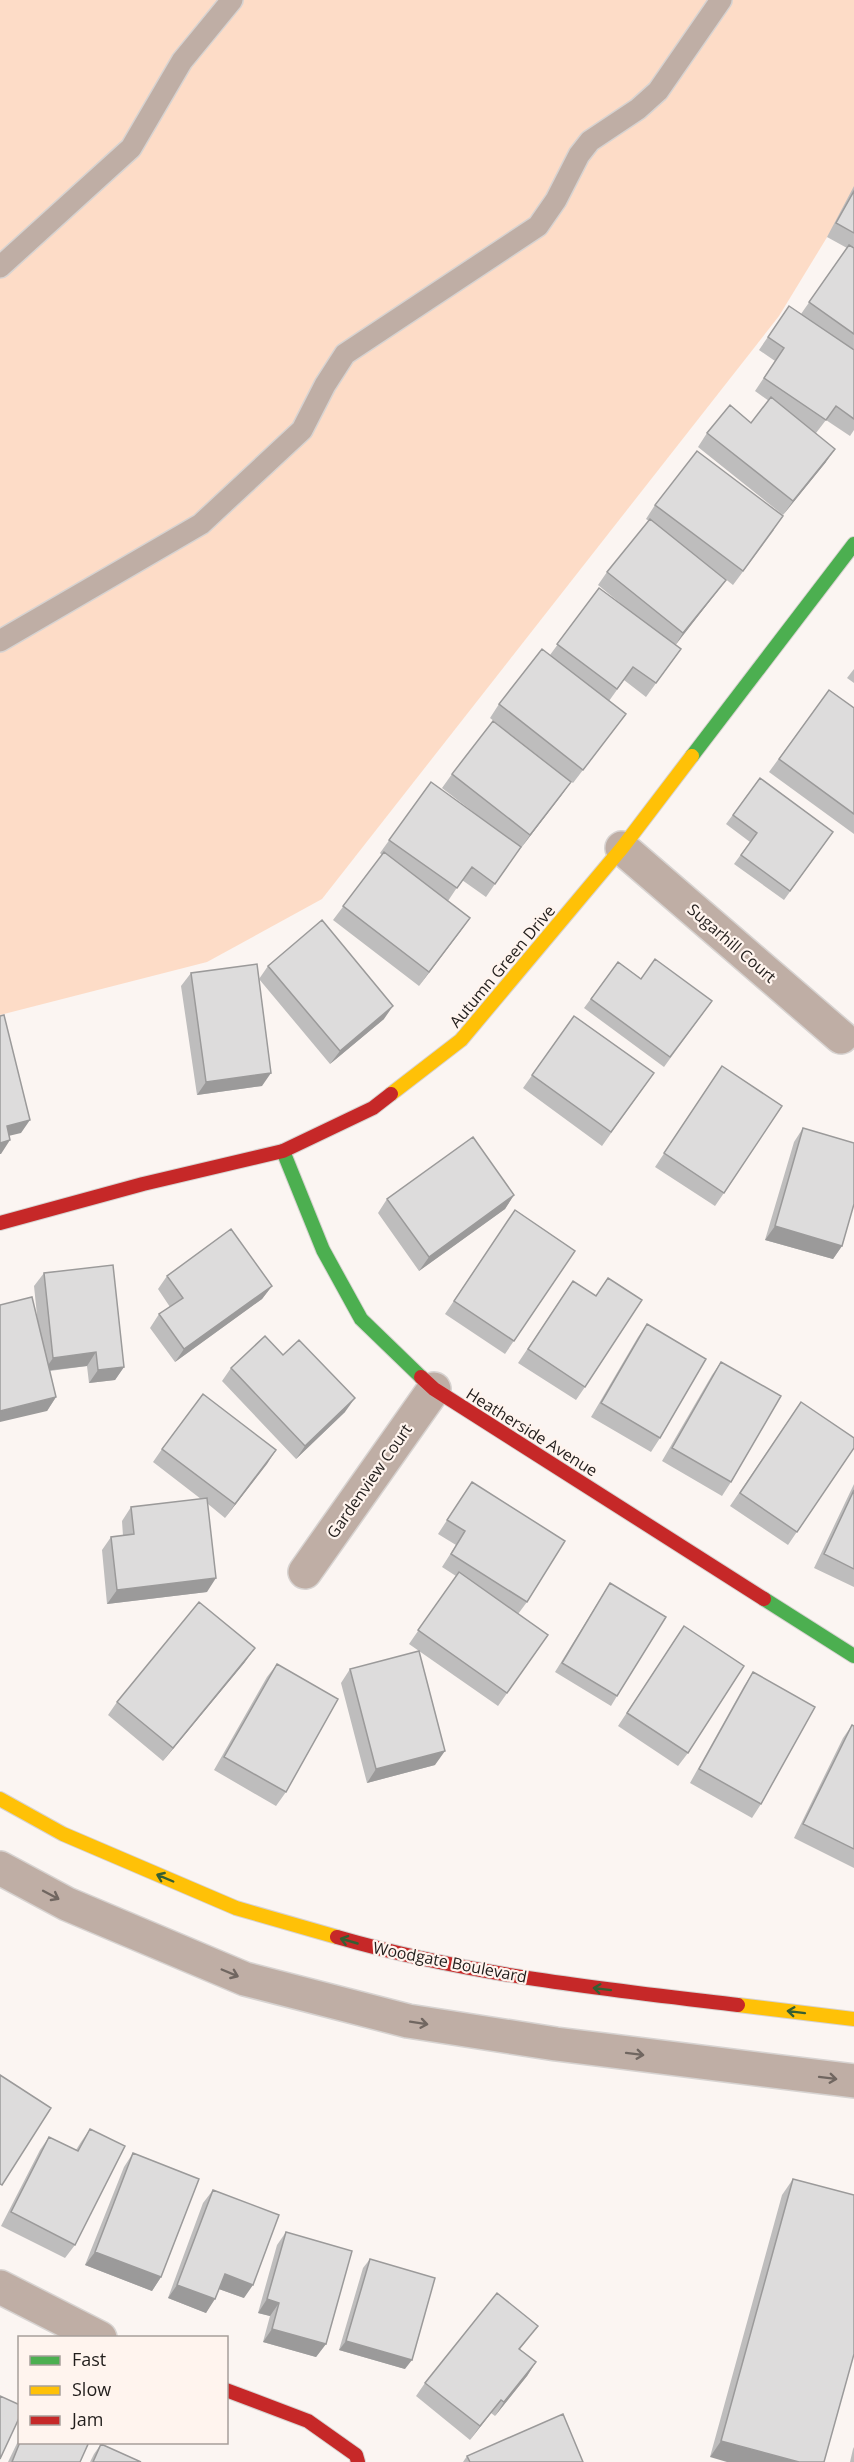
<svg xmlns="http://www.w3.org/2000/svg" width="854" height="2462" font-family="'Open Sans',sans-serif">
<rect width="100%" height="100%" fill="#fbf5f2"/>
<path fill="#fddcc7" d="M0,0H854V193L779,316L322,899L207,962L0,1015Z"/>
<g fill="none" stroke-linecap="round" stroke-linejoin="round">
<defs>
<path id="lane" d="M0,267L131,148L182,61L232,0
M0,641L201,524L302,430L325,385L345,354L538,226L556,200L579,155L590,141L638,109L658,91L721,0"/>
<path id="street" d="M622,848L841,1037
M305,1572L434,1389
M0,1868L67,1904L245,1979L408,2021L556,2044L854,2081
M0,2287L100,2338"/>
<path id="fast" d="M692,756L854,544
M283,1151L323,1250L361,1319L421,1377
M764,1599L854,1656"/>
<path id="slow" d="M391,1094L461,1040L622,848L692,756
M0,1799L63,1834L236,1908L337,1937
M738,2005L854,2019"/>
<path id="jam" d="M0,1223L143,1184L283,1151L373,1108L391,1094
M421,1377L434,1389L764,1599
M337,1937C468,1975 604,1989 738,2005
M226,2390L308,2421L356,2455L358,2462"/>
</defs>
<use href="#lane" stroke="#d7d3d1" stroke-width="24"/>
<use href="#street" stroke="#d7d3d1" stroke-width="36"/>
<use href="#fast" stroke="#d7d3d1" stroke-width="16"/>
<use href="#slow" stroke="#d7d3d1" stroke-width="16"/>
<use href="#jam" stroke="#d7d3d1" stroke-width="16"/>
<use href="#lane" stroke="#bfaea5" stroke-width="21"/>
<use href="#street" stroke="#bfaea5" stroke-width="33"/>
<use href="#fast" stroke="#4caf50" stroke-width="14"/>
<use href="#slow" stroke="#ffc107" stroke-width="14"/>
<use href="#jam" stroke="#c62828" stroke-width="14"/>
</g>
<path fill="#bebdbd" d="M854,186V430L850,436L826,420L816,433L826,462L783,515L698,447L707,433L751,423L769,401L755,391L775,361L759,350L789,306L801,314L847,248L827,237Z
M655,505L774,530L733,585L705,563L726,580L716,593L675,645L681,649L646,697L624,680L609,701L616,727L573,783L490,718L499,704L550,655L599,588L631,612L598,585L607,572L649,521L646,519Z
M854,669V683L847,678Z
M829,690L854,708V834L769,772Z
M452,774L571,782L521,848H520L486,897L462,880L448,901L470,918L419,986L333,920L382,855L380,853L431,782L481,818L442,788Z
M760,778L833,832L784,900L734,864L750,842L726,824Z
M618,962L641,979L712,1001L664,1067L584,1008Z
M268,966L384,1019L330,1064L259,979Z
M191,973L262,1086L197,1095L181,986Z
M574,1016L654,1073L602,1146L523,1088Z
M713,1080L724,1193L715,1206L655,1167Z
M803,1128L842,1246L833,1259L765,1240L794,1142Z
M514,1195L505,1209L419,1271L378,1213L387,1199Z
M515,1210L575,1251L505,1354L445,1314Z
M44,1273L124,1367L115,1380L89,1383L87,1366L50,1371L56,1397L47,1411L34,1286Z
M167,1276L272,1286L262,1299L175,1362L150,1328L159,1314L170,1307L158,1289Z
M608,1278L585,1387L576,1400L518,1363L573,1281L596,1296Z
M647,1324L660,1438L651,1452L591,1417L638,1337Z
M283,1355L345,1412L296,1459L222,1381L231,1368Z
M721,1362L731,1482L722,1496L662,1461L712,1375Z
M801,1402L854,1448L788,1545L730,1506Z
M162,1449L276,1450L225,1518L208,1504L207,1592L107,1604L102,1550L111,1537L123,1536L122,1521L131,1507L201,1499L153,1462Z
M472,1482L527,1602L518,1614L548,1635L498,1706L409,1644L456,1576L442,1567L456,1545L438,1534Z
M854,1484V1587L814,1568Z
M610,1583L617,1696L611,1706L555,1672Z
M684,1626L688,1753L678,1766L618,1726Z
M245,1662L163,1761L108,1715L117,1702Z
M277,1664L286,1792L276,1806L214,1770L267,1677Z
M350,1669L435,1765L367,1783L341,1683Z
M753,1672L761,1804L752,1818L690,1783L744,1686Z
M852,1725L854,1726V1868L794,1838L843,1738Z
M90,2129L75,2245L65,2258L1,2226L40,2150L49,2137L76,2150L81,2142Z
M133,2153L161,2277L152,2291L85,2265L124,2167Z
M793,2179L854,2354L710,2457L782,2195Z
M213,2190L244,2298L219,2289L206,2313L168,2298L203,2203Z
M286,2232L326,2344L316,2357L263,2342L270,2316L258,2313L277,2245Z
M370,2259L405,2369L339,2350L363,2268Z
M528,2339L520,2349L536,2362L527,2376L495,2416L491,2413L470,2440L416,2396L425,2383Z
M20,2437V2442H89L80,2462H8Z
M101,2444L141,2462H90L94,2454Z
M854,2447V2462H850L853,2449Z
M467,2456L583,2462H463Z"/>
<path fill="#9b9a9a" d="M835,449L826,462L783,515L793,501Z
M726,580L716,593L674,647L683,633Z
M571,782L561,796L521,848L530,835Z
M470,918L460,932L419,986L429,972Z
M393,1006L384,1019L330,1064L340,1051Z
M271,1073L262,1086L197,1095L206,1082Z
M30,1120L21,1133L0,1138L7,1126Z
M10,1140L1,1154H0V1143Z
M514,1195L505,1209L419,1271L429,1257Z
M775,1226L842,1246L833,1259L765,1240Z
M272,1286L262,1299L175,1362L184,1349Z
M96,1352L87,1366L44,1371L53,1358Z
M124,1367L115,1380L89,1383L98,1370Z
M56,1397L47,1411L0,1422V1411Z
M355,1398L345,1412L296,1459L305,1446Z
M276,1450L267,1464L225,1518L235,1504Z
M216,1578L207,1592L107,1604L117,1590Z
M255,1648L245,1662L163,1761L173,1748Z
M445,1751L435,1765L367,1783L376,1769Z
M95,2252L161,2277L152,2291L85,2265Z
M225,2274L253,2285L244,2298L216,2288Z
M177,2285L215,2299L206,2313L168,2298Z
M267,2299L279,2303L270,2316L258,2313Z
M272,2329L326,2344L316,2357L263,2342Z
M346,2341L412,2360L405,2369L339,2350Z
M536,2362L527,2376L495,2416L504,2402Z
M501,2400L491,2413L470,2440L480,2426Z
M721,2441L799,2462H727L710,2457Z"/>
<path fill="#dddcdc" stroke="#9b9a9a" stroke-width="1.5" d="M854,191V233L836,223Z
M849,245L854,248V334L809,302Z
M789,306L854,350V419L836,406L826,420L764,378L784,348L768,337Z
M771,397L835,449L793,501L707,433L730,405L751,423Z
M697,451L783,516L743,571L655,505Z
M650,519L726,580L683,633L607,572Z
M599,588L681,649L656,683L633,667L617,689L557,644Z
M542,649L626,714L583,770L499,704Z
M829,690L854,708V814L779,759Z
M493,721L571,782L530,835L452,774Z
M760,778L833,832L790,891L741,855L757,833L733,815Z
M431,782L521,847L495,884L472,867L457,888L389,840Z
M384,852L470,918L429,972L343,906Z
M322,920L393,1006L340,1051L268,966Z
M655,959L712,1001L670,1057L591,999L618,962L641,979Z
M257,964L271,1073L206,1082L191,973Z
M4,1015L30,1120L7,1126L10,1140L0,1143V1016Z
M574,1016L654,1073L611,1132L532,1075Z
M722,1066L782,1106L724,1193L664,1153Z
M803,1128L854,1143V1204L842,1246L775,1226Z
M473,1137L514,1195L429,1257L387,1199Z
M515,1210L575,1251L514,1341L454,1301Z
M231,1229L272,1286L184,1349L159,1314L183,1298L167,1276Z
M113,1265L124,1367L98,1370L96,1352L53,1358L44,1273Z
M608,1278L642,1300L585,1387L528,1349L573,1281L596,1296Z
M32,1297L56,1397L0,1411V1305Z
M647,1324L706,1359L660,1438L601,1403Z
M265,1336L283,1355L299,1340L355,1398L305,1446L231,1368Z
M721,1362L781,1396L731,1482L672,1448Z
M203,1394L276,1450L235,1504L162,1449Z
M801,1402L854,1438V1448L797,1532L740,1493Z
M472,1482L565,1541L527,1602L451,1554L465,1531L447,1520Z
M854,1490V1569L824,1554Z
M207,1498L216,1578L117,1590L111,1537L134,1534L131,1507Z
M459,1572L548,1635L507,1693L418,1630Z
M610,1583L666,1617L617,1696L562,1663Z
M199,1602L255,1648L173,1748L117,1702Z
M684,1626L744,1666L688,1753L627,1713Z
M419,1651L445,1751L376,1769L350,1669Z
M277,1664L338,1699L286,1792L224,1757Z
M753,1672L815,1707L761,1804L699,1769Z
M852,1725L854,1726V1849L803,1824Z
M0,2075L51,2108L2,2185L0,2184Z
M90,2129L125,2146L75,2245L11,2212L49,2137L78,2151Z
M133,2153L199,2179L161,2277L95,2252Z
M793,2179L854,2195V2354L824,2462H799L721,2441Z
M213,2190L279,2215L253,2285L225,2274L215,2299L177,2285Z
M286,2232L352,2251L326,2344L272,2329L279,2303L267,2299Z
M370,2259L435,2278L412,2360L346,2341Z
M497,2293L538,2326L519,2349L536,2362L504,2402L501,2400L480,2426L425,2383Z
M0,2396L20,2405V2416L0,2459Z
M563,2414L583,2462H470L467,2456Z
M20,2442H89L80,2462H12Z
M101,2444L141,2462H93Z"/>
<defs><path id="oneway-shaft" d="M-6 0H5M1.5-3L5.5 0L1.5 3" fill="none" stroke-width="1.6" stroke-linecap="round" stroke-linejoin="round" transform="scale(1.5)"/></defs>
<g stroke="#355f33">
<use href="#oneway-shaft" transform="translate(165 1878) rotate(-157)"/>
<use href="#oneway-shaft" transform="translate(349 1941) rotate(-164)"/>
<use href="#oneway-shaft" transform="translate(602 1989) rotate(-173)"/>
<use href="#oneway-shaft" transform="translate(796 2012) rotate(-173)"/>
</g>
<g stroke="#706660">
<use href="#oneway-shaft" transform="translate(51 1895) rotate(28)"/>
<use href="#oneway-shaft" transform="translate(230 1973) rotate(23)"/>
<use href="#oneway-shaft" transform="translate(419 2023) rotate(9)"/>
<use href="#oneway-shaft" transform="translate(635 2054) rotate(7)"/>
<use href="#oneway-shaft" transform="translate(828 2078) rotate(7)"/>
</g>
<g text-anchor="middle" stroke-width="4.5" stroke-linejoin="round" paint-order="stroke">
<g font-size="16" fill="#221e1c" stroke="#fff4ee">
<text transform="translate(732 943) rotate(41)" y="6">Sugarhill Court</text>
<text transform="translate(502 966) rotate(-50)" y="6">Autumn Green Drive</text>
<text transform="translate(532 1432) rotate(32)" y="6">Heatherside Avenue</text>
<text transform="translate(369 1481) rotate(-55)" y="6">Gardenview Court</text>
<text transform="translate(450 1962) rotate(11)" y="6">Woodgate Boulevard</text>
</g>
</g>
<rect x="18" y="2336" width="210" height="108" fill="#fff4ee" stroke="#a79e9a" stroke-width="1.5"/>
<rect x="30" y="2356" width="30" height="9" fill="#4caf50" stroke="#a79e9a" stroke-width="1.5"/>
<text x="72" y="2366" font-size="18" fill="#221e1c">Fast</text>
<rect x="30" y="2386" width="30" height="9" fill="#ffc107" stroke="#a79e9a" stroke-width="1.5"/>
<text x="72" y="2396" font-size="18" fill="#221e1c">Slow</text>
<rect x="30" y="2416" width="30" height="9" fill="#c62828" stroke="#a79e9a" stroke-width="1.5"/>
<text x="72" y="2426" font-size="18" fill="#221e1c">Jam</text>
</svg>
